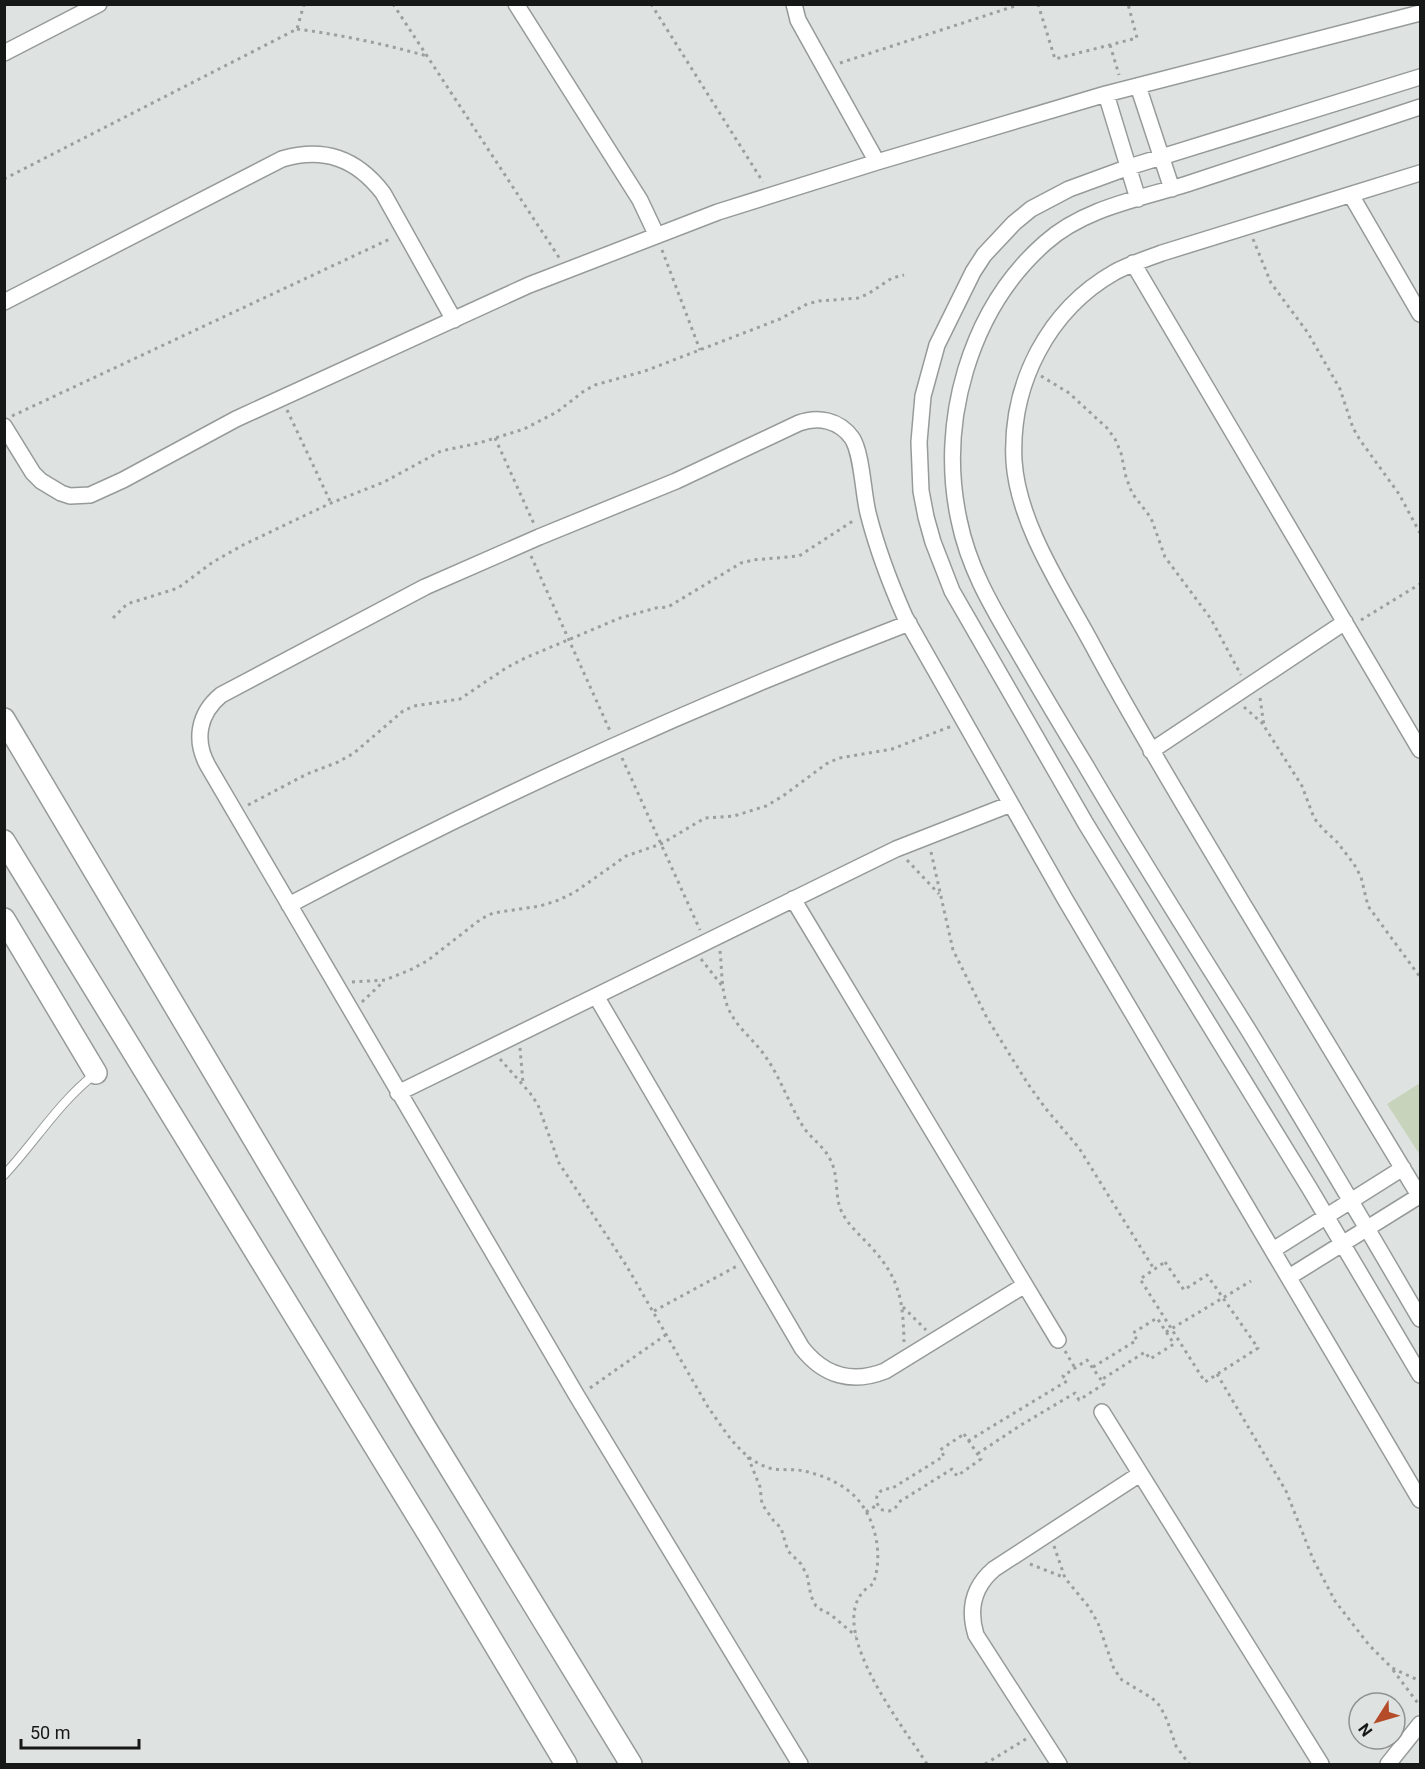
<svg xmlns="http://www.w3.org/2000/svg" width="1425" height="1769" font-family="Roboto,sans-serif">
<rect width="100%" height="100%" fill="#dee3e2"/>
<path fill="#c8d3bb" d="M1420,1083V1155L1387,1104Z"/>
<g fill="none" stroke-linecap="round" stroke-linejoin="round">
<defs>
<path id="lane" d="M4,1175C35,1142 59,1102 95,1074"/>
<path id="street" d="M516,4L640,200L656,234
M794,4L798,20L877,162
M4,53L99,4
M1420,77L1129,167L1069,189L1031,209L1014,223L984,255L973,272L937,345L923,396L919,442L921,491L926,517L933,542L952,591L1086,824L1310,1189L1420,1375
M1138,86L1172,189
M1106,94L1138,199
M1420,107C1343,133 1265,158 1187,184C1139,199 1084,208 1045,243C969,310 938,423 959,520C969,570 994,610 1019,653C1041,691 1063,728 1086,766C1138,855 1194,943 1249,1031C1307,1126 1364,1223 1420,1319
M1420,173L1162,253C1146,259 1130,264 1115,272C1048,310 1010,384 1014,461C1018,524 1063,590 1093,646C1139,732 1190,815 1240,899C1300,998 1360,1098 1420,1197
M1351,195L1420,314
M1133,263L1420,750
M4,302L282,159C324,147 356,158 383,193L454,320
M4,426L33,473L41,481L61,493L70,496L90,495L123,480L236,419L529,285L718,212L877,162L1106,94L1420,13
M1151,751L1345,622
M793,899L1058,1340
M289,905C491,798 695,705 909,623
M596,996L802,1348C824,1376 852,1384 885,1371L1025,1285
M398,1093L896,849L1011,804
M1273,1250L1403,1168
M1289,1277L1419,1196
M1102,1412L1321,1764
M800,1764L577,1396L208,766C194,741 198,714 221,695L425,587L539,537L676,481L799,423C818,416 839,420 852,438C862,453 863,493 868,513C877,549 890,583 905,617L1065,899L1420,1500
M1059,1764L976,1635C968,1609 973,1587 994,1569L1140,1474
M1388,1764L1420,1724"/>
<path id="secondary" d="M4,719L425,1427L631,1764
M4,841L432,1540L566,1764
M4,919L96,1073"/>
</defs>
<use href="#lane" stroke="#969b9a" stroke-width="10"/>
<use href="#street" stroke="#969b9a" stroke-width="18"/>
<use href="#secondary" stroke="#969b9a" stroke-width="24"/>
<path stroke="#9b9f9e" stroke-width="3" stroke-dasharray="3 4.5" stroke-linecap="butt" d="M393,4L560,259
M651,4L763,182
M1038,4L1055,59L1137,38L1128,4
M297,29C342,35 384,44 427,56
M1110,45L1119,75
M840,63L1021,4
M4,179L297,29L304,4
M1253,239L1271,283L1308,333L1340,389L1353,428L1360,440L1399,494L1420,533
M662,250L700,350
M1041,376L1069,393L1107,428L1115,439L1121,453L1126,477L1132,493L1151,518L1165,557L1211,619L1241,675
M287,410L331,503
M12,416L392,238
M495,438L534,524
M531,556L611,733
M113,618L127,604L178,588L213,562L243,545L331,503L384,482L441,451L479,443L524,429L557,412L584,391L595,385L645,371L780,319L807,304L819,301L858,298L868,294L892,278L904,275
M1361,620L1420,584
M1260,698L1264,726L1302,786L1314,818L1323,829L1337,842L1354,864L1361,877L1368,906L1420,977
M1244,707L1263,724
M622,758L700,930
M248,805L307,774L338,762L354,753L403,711L414,706L460,699L506,668L525,658L620,618L656,608L668,607L741,563L753,560L799,556L856,519
M931,852L953,950L987,1018L1028,1084L1046,1109L1079,1148L1154,1269
M907,860L939,894
M720,951C722,968 721,989 727,1005C735,1027 753,1038 765,1056C781,1078 789,1105 804,1128C812,1139 824,1147 830,1159C840,1177 833,1199 844,1216C851,1228 862,1237 871,1247C900,1279 903,1300 904,1342
M701,959L723,987
M352,982L385,980L410,970L427,961L481,919L493,913L540,906L559,900L575,892L626,856L661,844L705,818L734,816L766,806L783,796L826,764L839,758L892,749L952,726
M362,1002L384,981
M520,1048L523,1083
M500,1059L530,1093L538,1105L559,1163L626,1265L708,1407C723,1428 739,1456 764,1466C776,1472 791,1468 804,1471C818,1474 834,1480 846,1489C874,1508 885,1553 873,1584C870,1586 865,1589 862,1593C829,1634 905,1729 927,1764
M1165,1262L1184,1290L1207,1275L1258,1348L1205,1382L1140,1279Z
M903,1307L926,1330
M654,1311L737,1266
M1166,1332L1251,1281
M1065,1351L1075,1368
M1093,1367L1137,1340L1133,1333L1157,1318L1174,1344L1150,1359L1145,1352L1101,1380
M1217,1374L1286,1491L1313,1559L1335,1601L1369,1645L1392,1668L1420,1681
M590,1388L667,1334
M964,1434L981,1459L957,1476L952,1469L899,1502C895,1511 889,1513 880,1509L876,1501C877,1492 882,1488 891,1489L944,1456L940,1450Z
M968,1441L1067,1381L1063,1376L1087,1360L1104,1384L1079,1400L1075,1393L1021,1425L977,1454
M748,1457L760,1487L762,1504L773,1520L781,1528L788,1551L801,1564L807,1575L811,1596L816,1606L823,1611L830,1614L856,1636
M866,1512L877,1505
M1054,1546L1065,1578L1088,1606L1098,1623L1114,1669L1122,1680L1152,1698L1160,1706L1167,1720L1176,1746L1189,1764
M1030,1564L1063,1577
M1393,1670L1420,1706
M985,1764L1026,1739"/>
<use href="#lane" stroke="#fff" stroke-width="8"/>
<use href="#street" stroke="#fff" stroke-width="15"/>
<use href="#secondary" stroke="#fff" stroke-width="21"/>
</g>
<rect width="1425" height="1769" fill="none" stroke="#161818" stroke-width="12"/>
<g transform="translate(1377 1721) rotate(233)"><circle r="28" fill="#dee3e2" stroke="#8e9291" stroke-width="1.5"/>
<path d="M0-4.5L10 22L0 15L-10 22Z" fill="#b44c29"/>
<text y="-9" font-size="16" font-weight="bold" text-anchor="middle" fill="#161818">N</text>
</g>
<path d="M21 1739v9h118v-9" fill="none" stroke="#161818" stroke-width="3"/>
<text x="30" y="1739" font-size="18" fill="#161818" stroke="#dee3e2" stroke-width="4.5" paint-order="stroke">50 m</text>
</svg>
